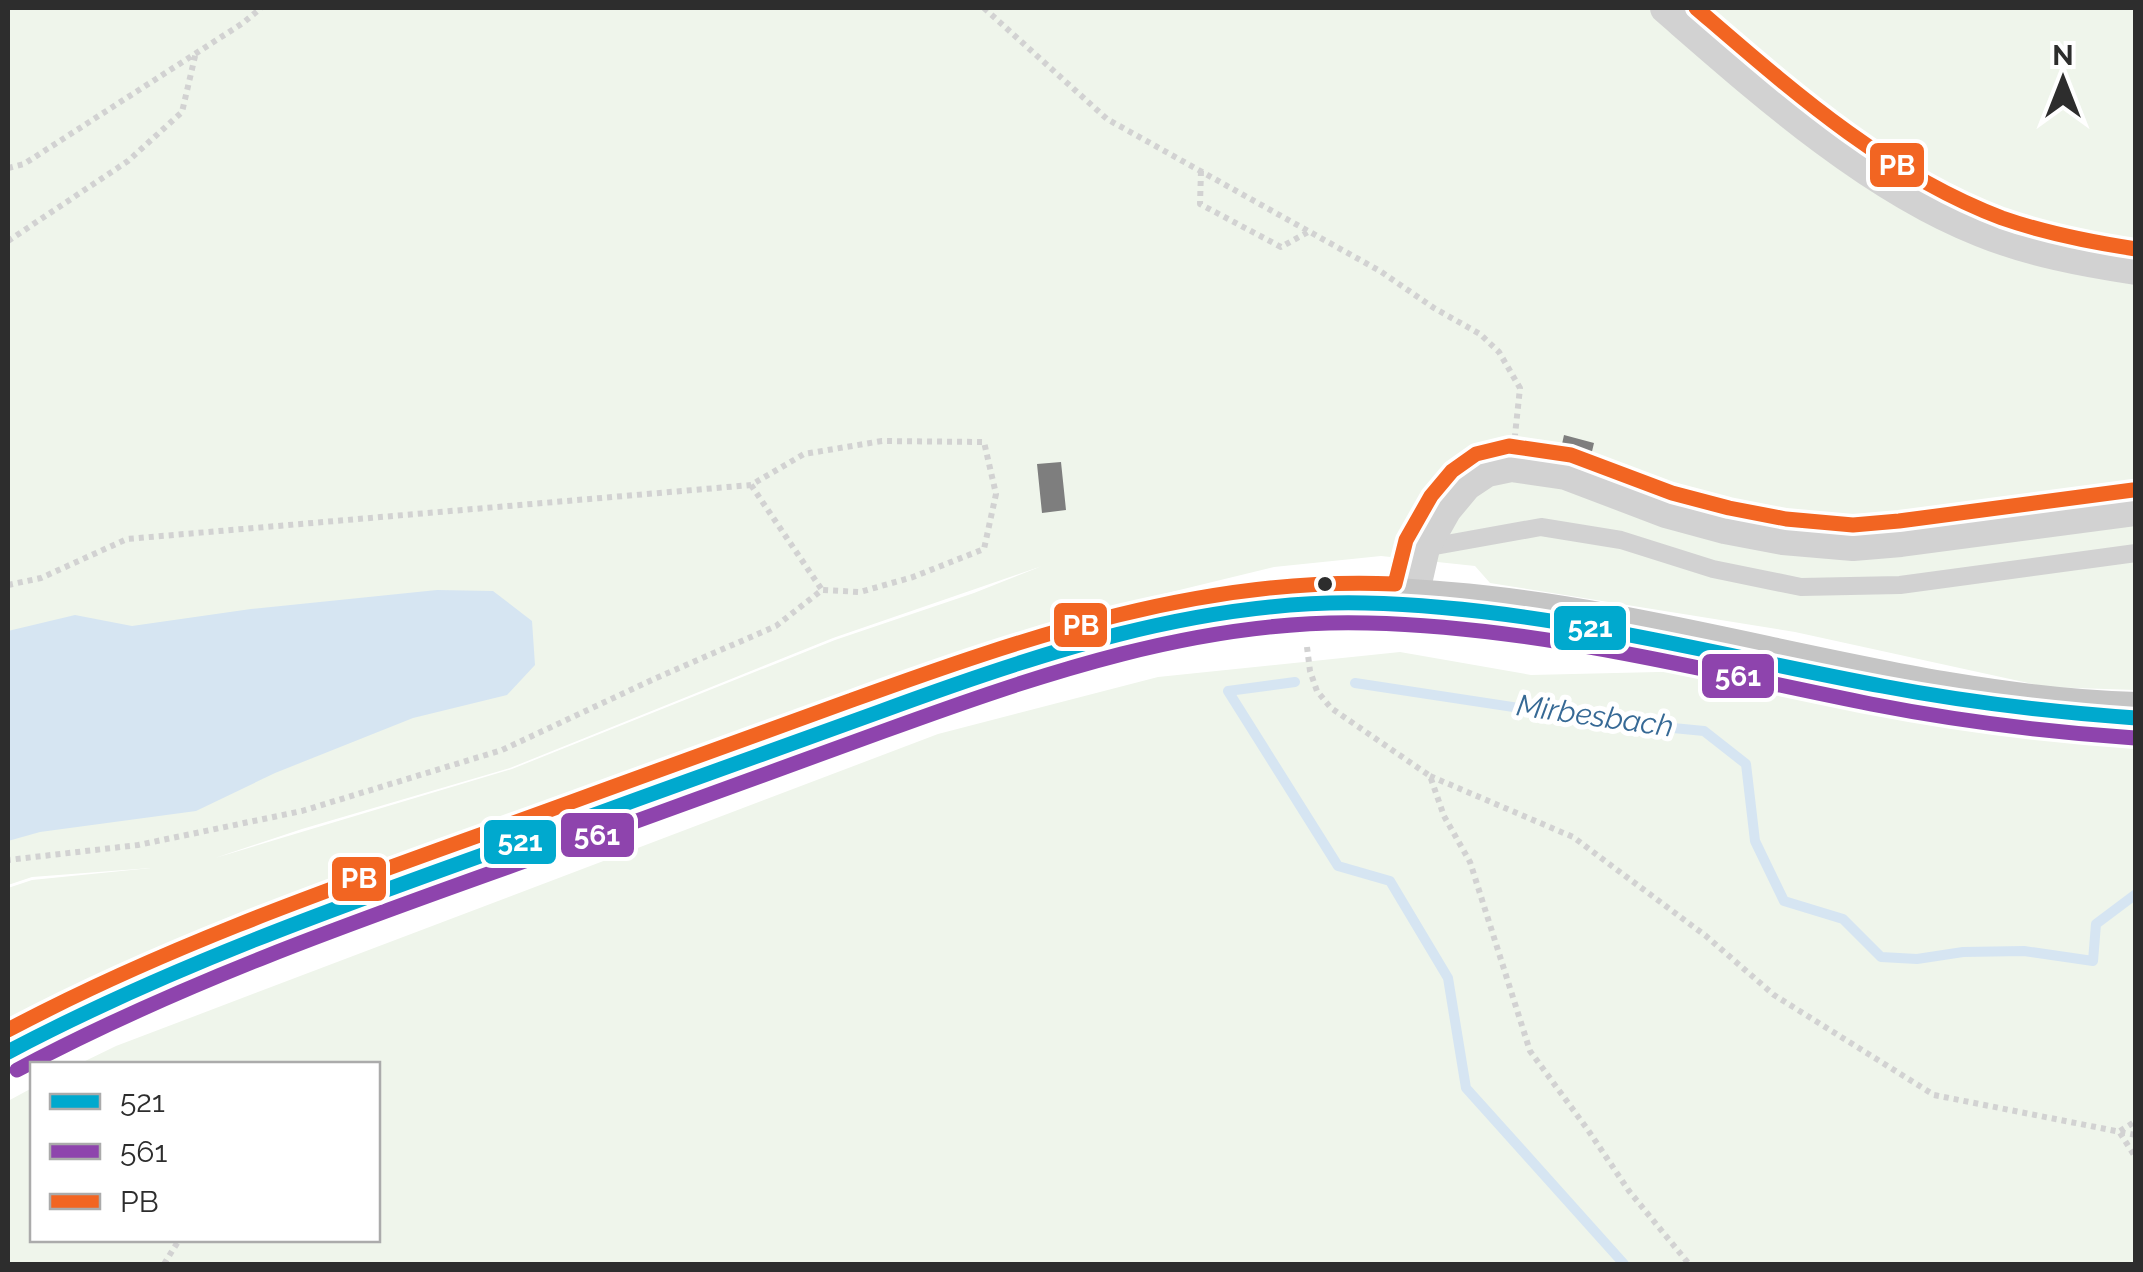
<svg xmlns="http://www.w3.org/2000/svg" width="2143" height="1272" font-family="Raleway,sans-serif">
<rect width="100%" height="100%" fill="#fff"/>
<path fill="#eff5eb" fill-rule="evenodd" d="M8,8H2135V690L2046,687L1795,632L1490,583L1475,566L1381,556L1274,567L1163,594L880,693L8,1035V888L32,880L151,868L32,877L8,885ZM1042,566L974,593L835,640L512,769L215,858L302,829L510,768L833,638Z
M1400,652L1531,675L1700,671L2135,741V1264H8V1101L32,1088V1240H378V1064H79L116,1046L938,734L1158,677Z"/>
<path fill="#d6e5f2" d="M437,590L493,591L532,621L535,665L507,695L413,718L275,773L196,811L40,832L8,841V631L75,615L132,626L251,609Z"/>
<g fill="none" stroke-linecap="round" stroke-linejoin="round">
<path stroke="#d6e5f2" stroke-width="10" d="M1295,682L1228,691L1338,866L1390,881L1448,978L1466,1088L1624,1264
M1355,683L1611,722L1704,731L1746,764L1755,841L1784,901L1843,919L1881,957L1917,959L1963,952L2024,951L2093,961L2096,924L2136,894"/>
</g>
<path fill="#7e7e7e" d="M1564,435L1594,443L1590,460L1560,453Z
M1061,462L1066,510L1042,513L1037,464Z"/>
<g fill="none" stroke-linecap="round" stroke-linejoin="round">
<path stroke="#d2d2d2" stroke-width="6" stroke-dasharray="5 5" stroke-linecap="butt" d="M984,8L1107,119L1380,271L1434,308L1480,334L1499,352L1520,388L1515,435
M8,168L24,164L243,23L261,8
M1201,171L1200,204L1281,247L1308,232
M8,241L128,161L182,112L196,52
M751,485L822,590
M8,585L41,578L127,539L751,485L804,454L882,441L984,442L996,494L984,549L913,577L860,592L822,590L776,626L654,679L502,750L302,811L138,845L8,860
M1307,647L1310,671L1317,691L1331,708L1430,776L1444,816L1470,862L1530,1051L1588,1130L1629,1191L1689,1264
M1430,776L1573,837L1706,936L1774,995L1934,1095L2136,1135
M378,1131H379
M2120,1131L2136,1121
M2120,1133L2136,1158
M164,1264L179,1240"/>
<path stroke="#d2d2d2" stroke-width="18" d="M1424,548L1541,527L1621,540L1713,569L1801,587L1900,585L2136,553"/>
<path stroke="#d2d2d2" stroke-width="32" d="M1666,8C1757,87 1868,187 1981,231C2030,251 2083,261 2136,269
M1411,605L1424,548L1446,509L1466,485L1487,471L1511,466L1566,474L1666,512L1725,528L1783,539L1853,545L1901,541L2136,510"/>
<path stroke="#c5c5c5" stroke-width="52" d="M8,1052L76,1016L269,934L974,677C1087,642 1202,609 1321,603C1363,601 1407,604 1449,608C1681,627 1903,711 2136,718"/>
<defs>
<path id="bus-1" d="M8,1052C208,946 426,877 638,799C718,770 799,741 879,712C1033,655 1199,599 1365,603C1541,607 1710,654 1882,686C1966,702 2050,712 2136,718"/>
<path id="bus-2" d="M17,1070C216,964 433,895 645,818C724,789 804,760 884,731C1038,675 1202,618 1368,623C1539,627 1705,671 1871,704C1958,721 2046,732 2135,738"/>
<path id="bus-3" d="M1696,8C1789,88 1885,174 2002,218C2045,233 2090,242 2136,249
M8,1030C194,931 398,866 596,793C682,762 767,731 852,700C1026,637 1207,575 1395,584L1406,540L1431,496L1452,471L1476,454L1509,446L1571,455L1672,493L1729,508L1786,519L1853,525L1899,521L2133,490"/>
</defs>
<use href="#bus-1" stroke="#fff" stroke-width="22"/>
<use href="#bus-2" stroke="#fff" stroke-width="22"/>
<use href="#bus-3" stroke="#fff" stroke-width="22"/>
<use href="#bus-1" stroke="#00a9ce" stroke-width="15"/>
<use href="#bus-2" stroke="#8e44ad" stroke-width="15"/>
<use href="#bus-3" stroke="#f26522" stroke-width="15"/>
</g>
<circle fill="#2d2d2d" stroke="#fff" stroke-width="4" cx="1325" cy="584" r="9"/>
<g text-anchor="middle" stroke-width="10" stroke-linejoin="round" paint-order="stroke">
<g font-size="30" font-style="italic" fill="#366995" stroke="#fff">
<text transform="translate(1595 716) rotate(8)" y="10">Mirbesbach</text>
</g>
</g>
<g stroke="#fff" stroke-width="4">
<rect x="1868" y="141" width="58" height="48" rx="10" fill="#f26522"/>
<rect x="1052" y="601" width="57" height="48" rx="10" fill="#f26522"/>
<rect x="1552" y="604" width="76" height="48" rx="10" fill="#00a9ce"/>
<rect x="1700" y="652" width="76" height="48" rx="10" fill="#8e44ad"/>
<rect x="559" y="811" width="77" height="48" rx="10" fill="#8e44ad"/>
<rect x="482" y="818" width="76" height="48" rx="10" fill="#00a9ce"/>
<rect x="330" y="855" width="58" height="48" rx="10" fill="#f26522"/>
</g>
<g font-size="28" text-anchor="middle" font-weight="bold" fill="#fff">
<text x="1897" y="175">PB</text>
<text x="1081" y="635">PB</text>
<text x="1590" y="637">521</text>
<text x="1738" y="686">561</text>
<text x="597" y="845">561</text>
<text x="520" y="851">521</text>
<text x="359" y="888">PB</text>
</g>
<rect width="2143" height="1272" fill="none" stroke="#2d2d2d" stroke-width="20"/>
<rect x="30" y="1062" width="350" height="180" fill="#ffffff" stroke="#ababab" stroke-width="2.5"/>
<rect x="50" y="1094" width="50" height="15" fill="#00a9ce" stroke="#ababab" stroke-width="2.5"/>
<text x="120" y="1112" font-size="30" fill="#2d2d2d">521</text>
<rect x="50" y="1144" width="50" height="15" fill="#8e44ad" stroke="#ababab" stroke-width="2.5"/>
<text x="120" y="1162" font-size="30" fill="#2d2d2d">561</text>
<rect x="50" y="1194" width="50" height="15" fill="#f26522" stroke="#ababab" stroke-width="2.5"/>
<text x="120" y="1212" font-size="30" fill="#2d2d2d">PB</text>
<g transform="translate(2063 80)" stroke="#ffffff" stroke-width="8" paint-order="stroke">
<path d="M0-8L18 38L0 25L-18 38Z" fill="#2d2d2d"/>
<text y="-15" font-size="28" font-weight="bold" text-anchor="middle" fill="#2d2d2d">N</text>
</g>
</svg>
